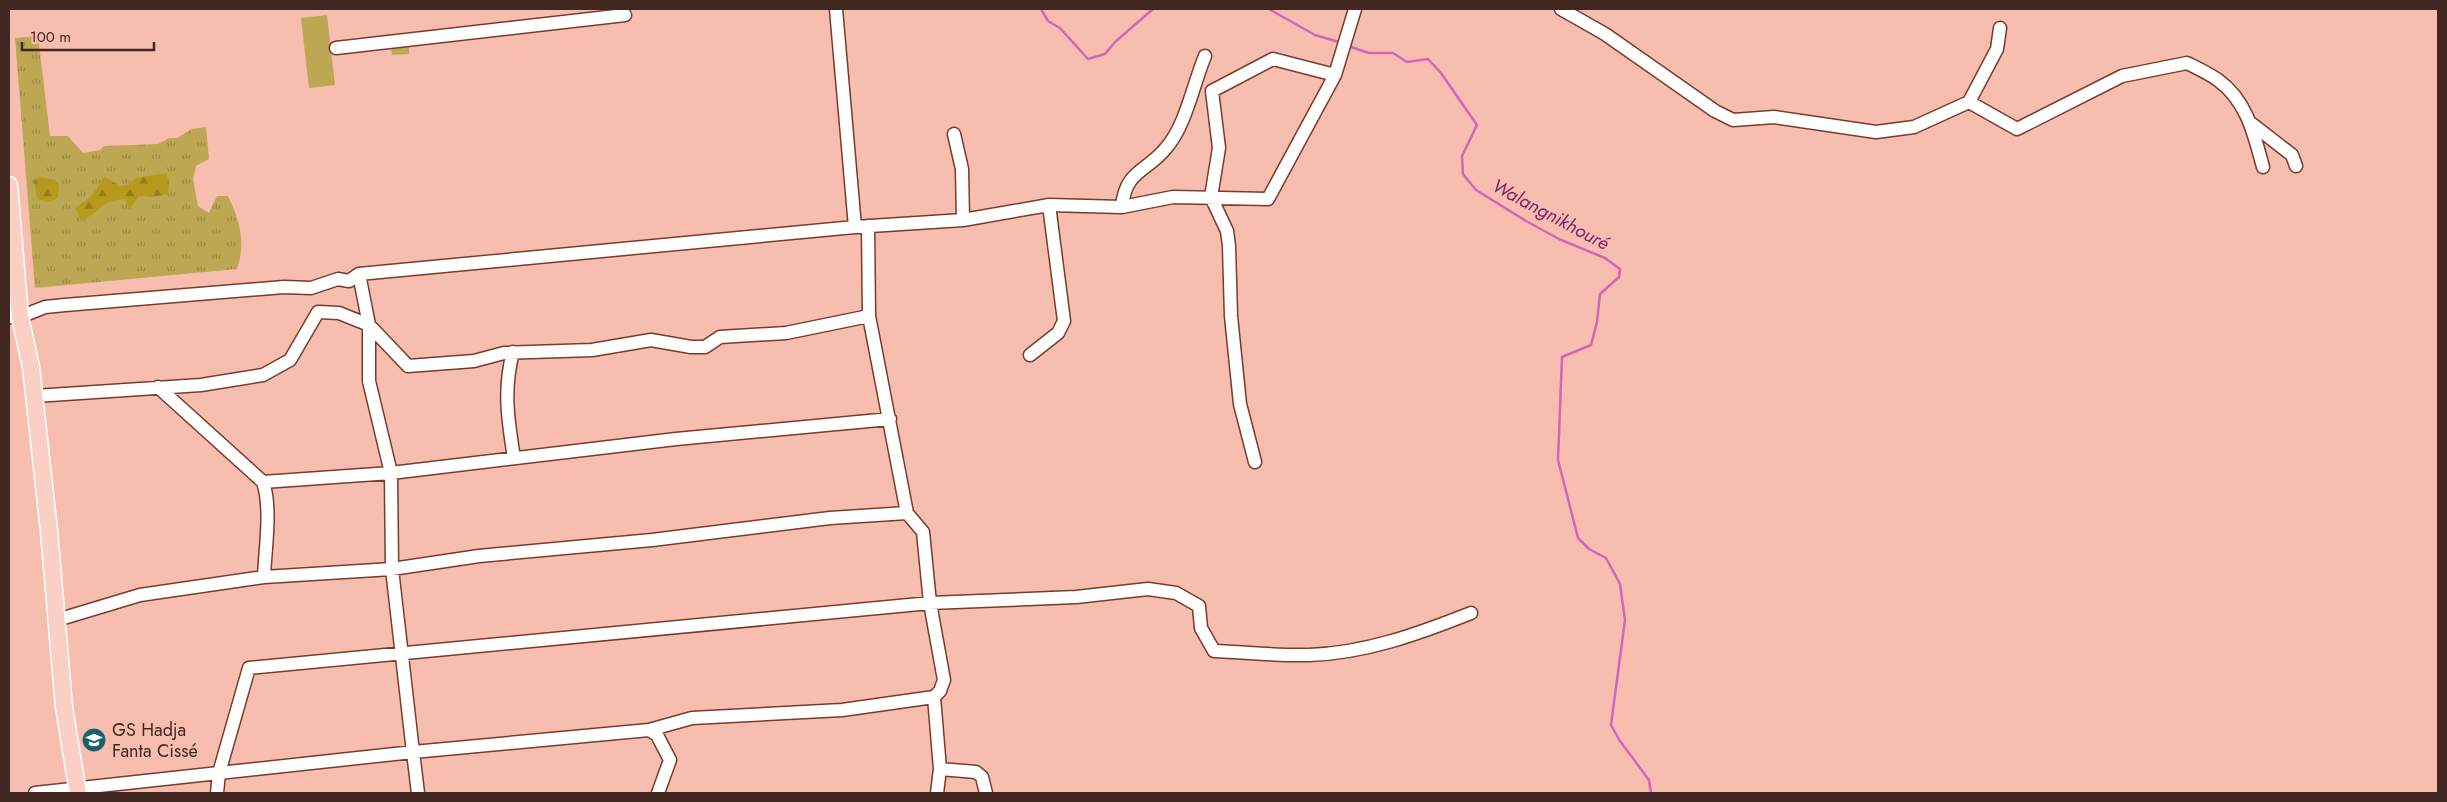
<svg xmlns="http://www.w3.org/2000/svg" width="2447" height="802" font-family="Jost,sans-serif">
<defs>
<pattern id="grass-tufts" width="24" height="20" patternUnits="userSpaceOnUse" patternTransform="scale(1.25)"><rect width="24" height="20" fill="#bda753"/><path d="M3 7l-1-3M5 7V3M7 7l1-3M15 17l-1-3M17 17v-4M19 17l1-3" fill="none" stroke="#9b8844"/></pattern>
<pattern id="forest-firs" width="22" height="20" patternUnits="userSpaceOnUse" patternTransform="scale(1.25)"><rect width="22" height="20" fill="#b69a1d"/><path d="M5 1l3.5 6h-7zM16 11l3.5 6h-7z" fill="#967e19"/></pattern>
</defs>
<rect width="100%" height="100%" fill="#f7beb0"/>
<path fill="url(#grass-tufts)" d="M38,36L50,136H68L83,153L100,150L104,146L158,144L169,138H177L192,129L206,127L209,159L196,166L193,179L198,206L209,213L217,196H228C240,221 246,242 237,269L35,288L15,38Z"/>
<path fill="url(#forest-firs)" d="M166,173L169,181L168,194L151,197L139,195L130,210L125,199C97,201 103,213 81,220L75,208L91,197L104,177L121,186L128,185L136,178Z
M38,177L56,180L59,185L58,198L49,202L37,199L34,180Z"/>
<path fill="#bda753" d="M327,15L335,85L309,88L301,18Z
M409,44V54L392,55L391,46Z"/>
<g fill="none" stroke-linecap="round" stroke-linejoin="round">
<path stroke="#d167bd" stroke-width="2.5" d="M1041,9L1048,21L1060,28L1088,59L1105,54L1115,42L1153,9
M1269,9L1315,35L1339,42
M1351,47L1369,53H1393L1407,62L1428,59L1441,73L1477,125L1462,156L1463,174L1476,190L1526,221L1559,239L1605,258L1620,269L1619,277L1600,294L1597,322L1591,345L1562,357L1558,460L1578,538L1589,549L1606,558L1620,584L1625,620L1611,725L1620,741L1649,780L1651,793"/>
<defs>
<path id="minor" d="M836,9L855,227
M1561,9L1605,34L1715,111L1733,120L1774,117L1876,132L1914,127L1969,102L2017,129L2122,76L2187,63C2197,68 2208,73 2218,80C2247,101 2254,134 2263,167
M336,48L625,15
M1969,102L1997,49L2000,28
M2252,124L2292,155L2296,166
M954,134L962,169L963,220
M1122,207C1125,170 1147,172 1166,148C1186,125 1193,85 1205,56
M868,226L869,316L907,513
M359,274L855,227L963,220L1049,205L1122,207L1173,197L1268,199L1335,75L1355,9
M9,317H20L45,307L65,305L284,287L311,288L338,279L349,281L359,274L369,325V381L391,473L263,482
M513,352C503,390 508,420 514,458
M1030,355L1058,333L1064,321L1049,205
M158,387L263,482C272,509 265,549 264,577
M35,396L201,385L263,375L290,360L318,312L339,313L369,325L408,366L474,361L504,353L592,350L651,340L691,347H705L720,337L786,333L869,316
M890,419L676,439L391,473L392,569L413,752L649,730L692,718L842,710L934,697
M1255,462L1240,404L1231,316L1229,246L1227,231L1211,197L1219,148L1212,91L1273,59L1335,75
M57,620L140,595L264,577L392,569L479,556L652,540L830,518L907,513L923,532L930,603L944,680L940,691L934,697L940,769L976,772L982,777L986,793
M649,730L657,735L670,760L658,793
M35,793L219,773L249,668L930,603L1076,597L1148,589L1176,593L1199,606L1201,628L1214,651C1245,652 1278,656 1309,655C1366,653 1418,634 1471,613
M217,793L219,773L413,752L418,793
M937,793L940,769"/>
<path id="major" d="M9,185L20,317L31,367L49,531L64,707L78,793"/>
</defs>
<use href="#minor" stroke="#763c2d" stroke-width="15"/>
<use href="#major" stroke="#fff" stroke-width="19"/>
<use href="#minor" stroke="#fff" stroke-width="12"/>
<use href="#major" stroke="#fad0c5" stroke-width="16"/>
</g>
<defs>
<symbol id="school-disc" viewBox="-11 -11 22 22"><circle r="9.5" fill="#196170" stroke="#f7beb0"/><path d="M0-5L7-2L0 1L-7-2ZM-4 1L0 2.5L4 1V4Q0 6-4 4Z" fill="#fff"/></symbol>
</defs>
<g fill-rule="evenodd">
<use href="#school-disc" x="80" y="726" width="28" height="28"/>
</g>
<g text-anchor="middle" stroke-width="5" stroke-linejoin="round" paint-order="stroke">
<g font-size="18" fill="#422720" stroke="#f7beb0" text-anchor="start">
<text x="112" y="736">GS Hadja<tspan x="112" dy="21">Fanta Cissé</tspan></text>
</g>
<g font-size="19" font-style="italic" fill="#7e1e70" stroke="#f7beb0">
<text transform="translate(1551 214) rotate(28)" y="7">Walangnikhouré</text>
</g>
</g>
<rect width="2447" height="802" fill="none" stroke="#422720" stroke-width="20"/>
<path d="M22 42v8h132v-8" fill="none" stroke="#422720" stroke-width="2.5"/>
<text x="30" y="42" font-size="15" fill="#422720" stroke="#f7beb0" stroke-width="4" paint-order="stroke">100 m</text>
</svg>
